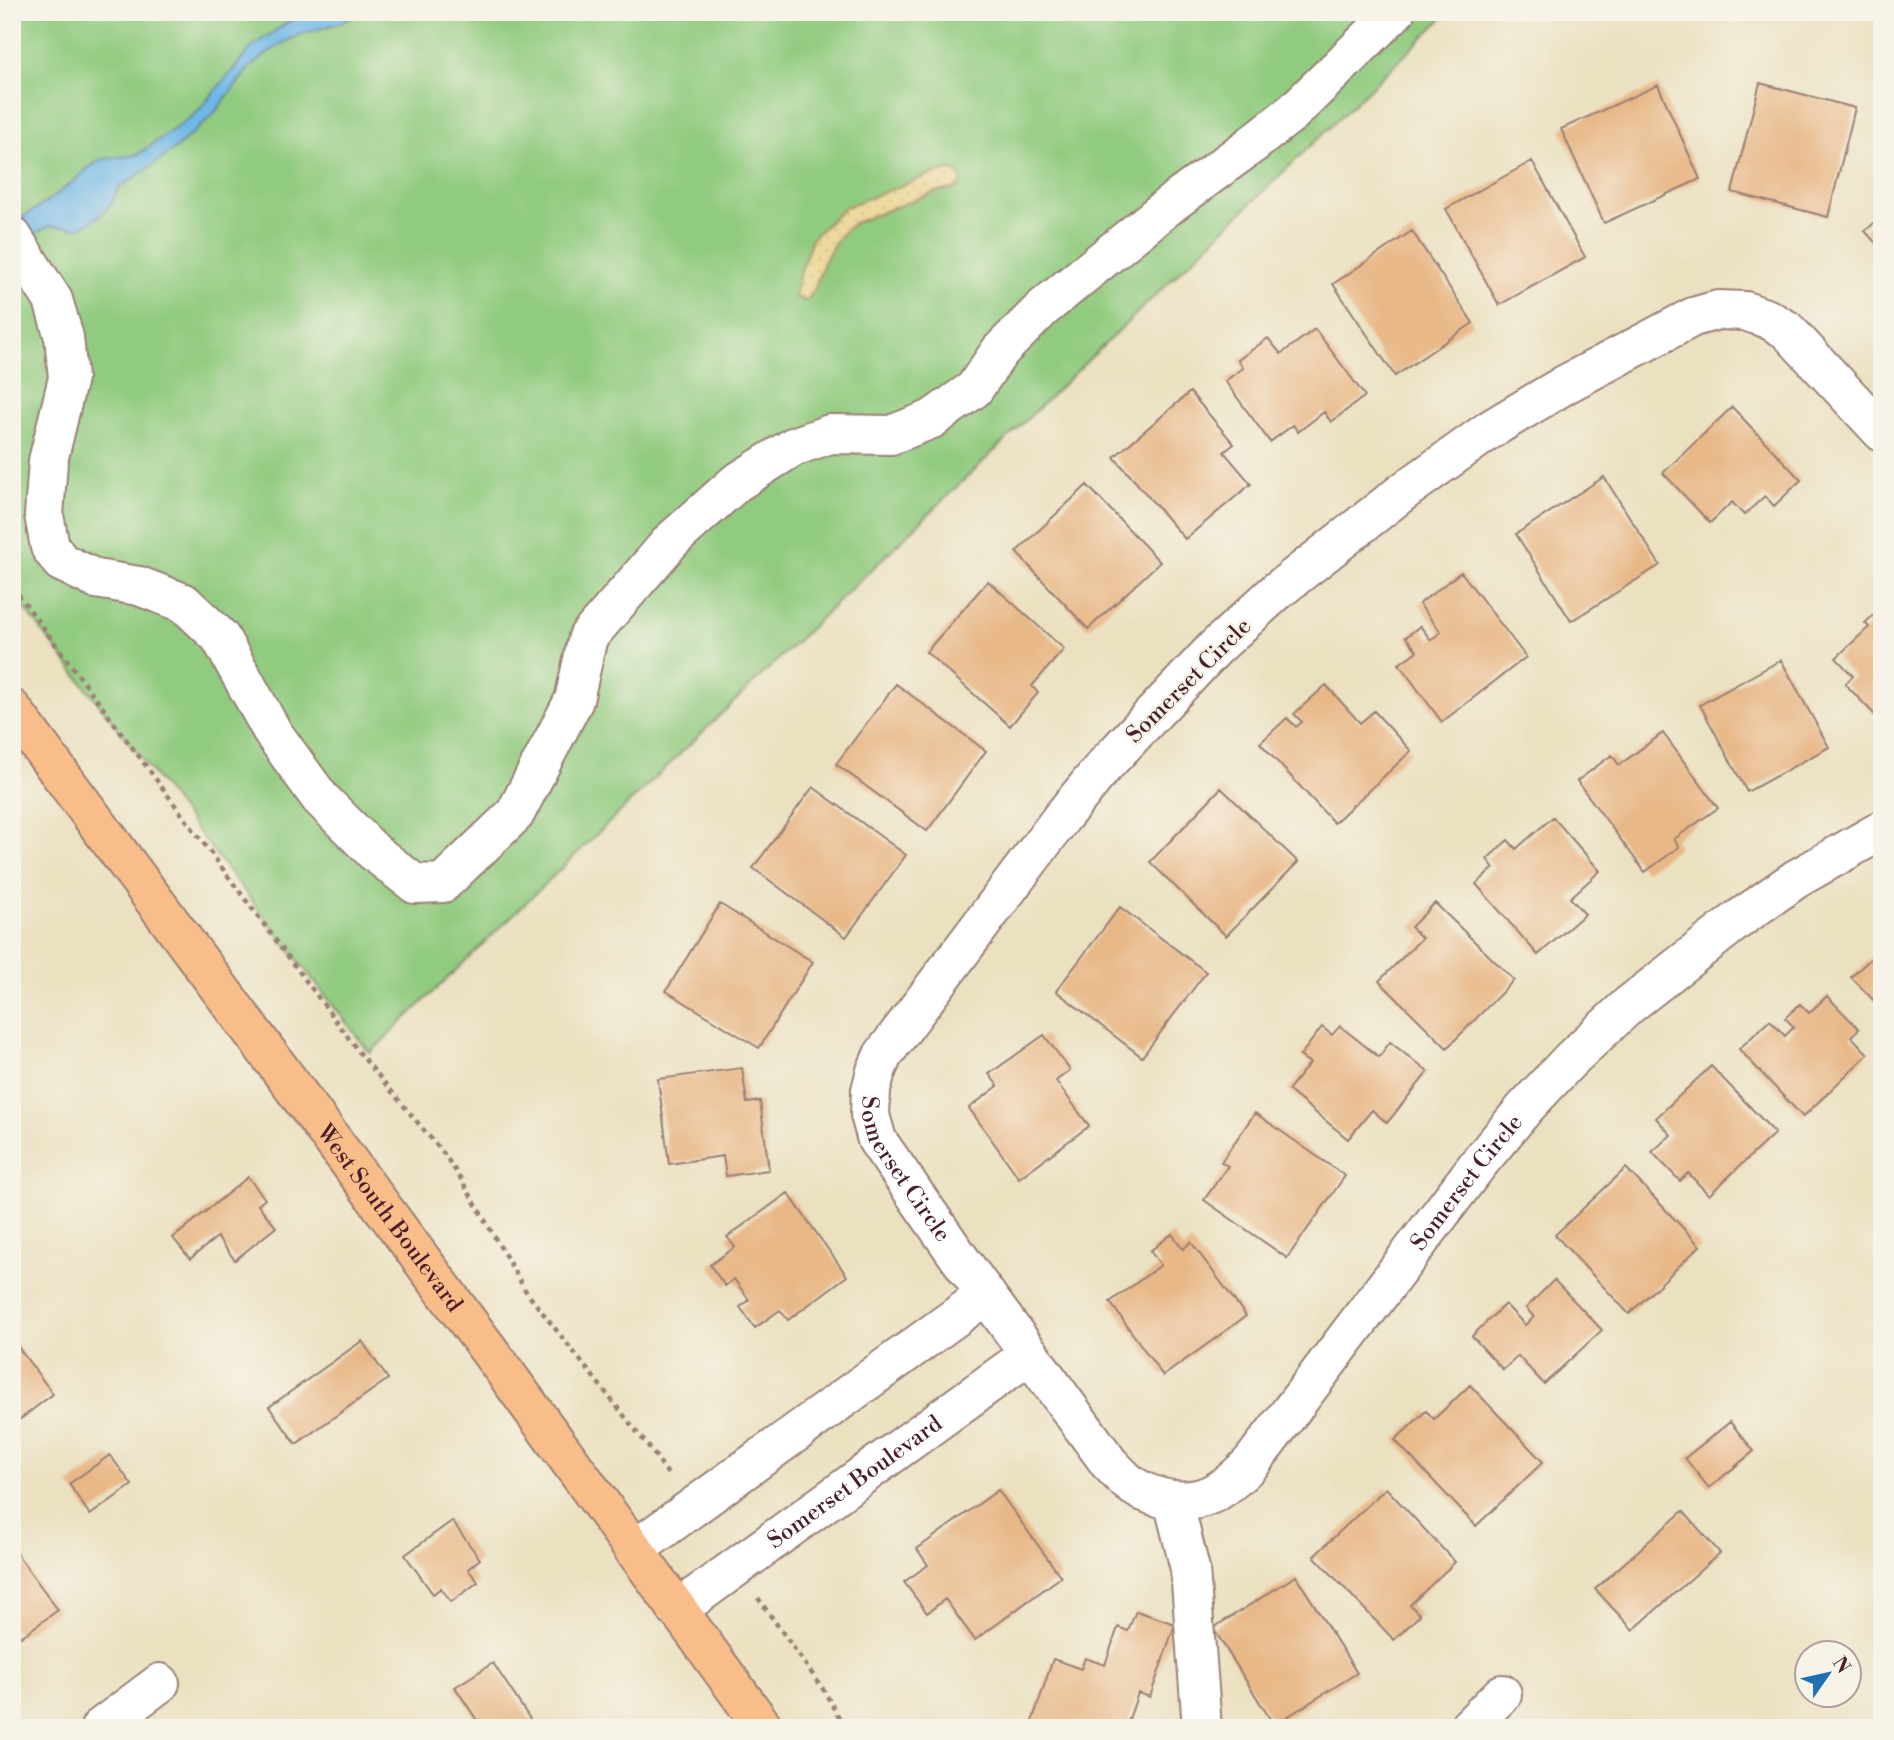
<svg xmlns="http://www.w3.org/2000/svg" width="1894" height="1740" font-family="'Libre Bodoni',serif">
<defs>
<pattern id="sand-dots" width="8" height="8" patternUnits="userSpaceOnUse" patternTransform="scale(1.75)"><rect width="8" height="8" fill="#eeda9e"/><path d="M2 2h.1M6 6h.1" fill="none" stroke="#cebb88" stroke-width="1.8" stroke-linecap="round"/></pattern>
</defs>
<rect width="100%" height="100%" fill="#f7f3e8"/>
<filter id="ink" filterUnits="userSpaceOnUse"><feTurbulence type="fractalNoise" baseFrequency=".0143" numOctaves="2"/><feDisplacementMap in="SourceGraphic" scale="14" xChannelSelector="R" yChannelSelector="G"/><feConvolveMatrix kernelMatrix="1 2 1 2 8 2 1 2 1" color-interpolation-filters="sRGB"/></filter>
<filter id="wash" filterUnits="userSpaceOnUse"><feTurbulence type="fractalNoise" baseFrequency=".00686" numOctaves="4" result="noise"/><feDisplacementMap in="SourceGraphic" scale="28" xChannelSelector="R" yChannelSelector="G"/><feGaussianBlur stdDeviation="1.57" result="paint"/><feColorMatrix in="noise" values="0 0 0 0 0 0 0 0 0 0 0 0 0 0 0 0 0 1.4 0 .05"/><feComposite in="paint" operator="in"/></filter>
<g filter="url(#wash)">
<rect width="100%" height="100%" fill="#ebe1c1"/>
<path fill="#91cb7f" stroke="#6e7555" stroke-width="2" d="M12,12H1449L370,1053L12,592Z"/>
<path fill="url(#sand-dots)" stroke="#9c7c64" stroke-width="2" d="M951,170L956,171L962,180L958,188L935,192L854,223C838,234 827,254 820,273C815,285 817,292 805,301L795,297L798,280L812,238L845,207L932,174Z"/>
<path fill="#6eb8e7" stroke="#5c6c89" stroke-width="2" d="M314,12H363L339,23L299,35L279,45L250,67L213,115L174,150L118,189L112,203L102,214L87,224L78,228L49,226L20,243L12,223C33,212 53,198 71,183C80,176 90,164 101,160C114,155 125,159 138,154L190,118L200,109L253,46L288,22Z"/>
<g id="blocks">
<path fill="#e8b887" d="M1760,83L1855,108L1828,217L1732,192Z
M1658,85L1700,179L1604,223L1561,129Z
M1532,161L1585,257L1499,305L1446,209Z
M1882,216V250L1865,231Z
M1412,231L1473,323L1395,376L1333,284Z
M1315,329L1365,396L1331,422L1324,412L1298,432L1293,425L1270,442L1225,381L1243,368L1238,360L1268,338L1281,354Z
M1190,392L1234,444L1224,452L1251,484L1185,539L1114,457Z
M1732,407L1801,480L1774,506L1765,496L1744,515L1732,502L1710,523L1663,473Z
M1604,477L1660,565L1571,621L1516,534Z
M1087,485L1160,562L1088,629L1016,552Z
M1461,572L1526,657L1442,722L1399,664L1417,651L1406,637L1420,626L1431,640L1441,632L1419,604Z
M988,581L1064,649L1032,686L1038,693L1010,726L926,652Z
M1882,607V708L1875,715L1845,684L1853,676L1836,658L1869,627L1865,623Z
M1781,660L1829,747L1747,792L1700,705Z
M896,684L986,751L927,831L836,764Z
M1326,685L1360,723L1374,711L1411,751L1334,823L1260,743L1287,718L1296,727L1302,722L1294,714Z
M1663,733L1718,808L1674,839L1679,847L1645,872L1577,781L1612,755L1619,765Z
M813,787L906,855L846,937L753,868Z
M1221,788L1298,862L1226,936L1150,862Z
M1553,817L1600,871L1570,898L1585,914L1538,955L1476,884L1494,868L1487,859L1508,840L1516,849Z
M1435,903L1514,980L1447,1048L1379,981L1422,938L1411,927Z
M720,904L813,962L759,1048L666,991Z
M1120,907L1206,972L1142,1057L1056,991Z
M1882,948V1009L1851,977Z
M1827,996L1859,1029L1851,1036L1868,1054L1803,1117L1739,1049L1770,1020L1785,1036L1794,1027L1785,1018L1800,1004L1809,1013Z
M1340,1026L1379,1057L1390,1042L1428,1072L1387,1123L1372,1110L1348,1139L1288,1090L1310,1063L1300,1056L1322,1027L1332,1035Z
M1044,1035L1070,1070L1056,1081L1089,1126L1019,1178L969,1108L998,1086L989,1074Z
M1711,1066L1775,1133L1709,1195L1688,1173L1680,1181L1652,1152L1671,1135L1656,1118Z
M742,1068L747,1103L760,1101L769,1170L726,1176L723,1156L669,1164L658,1079Z
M1255,1113L1345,1176L1287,1258L1204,1200L1228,1166L1221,1162Z
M1626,1168L1700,1246L1629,1314L1555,1235Z
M248,1177L265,1199L258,1205L276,1227L235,1260L217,1237L190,1259L173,1238Z
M788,1193L847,1276L788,1320L780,1310L755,1328L740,1307L749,1300L734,1279L725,1286L710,1265L735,1247L727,1237Z
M1172,1234L1183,1249L1191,1242L1246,1316L1163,1376L1110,1302L1161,1265L1150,1251Z
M1554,1280L1602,1330L1544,1384L1518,1356L1503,1370L1472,1336L1505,1304L1525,1325L1534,1317L1526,1308Z
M12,1339L53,1394L19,1420L12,1411Z
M362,1341L388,1379L296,1444L269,1407Z
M1470,1385L1543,1462L1476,1526L1395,1440L1426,1411L1434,1419Z
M1730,1422L1754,1451L1709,1488L1685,1458Z
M110,1455L132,1485L90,1515L69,1484Z
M1386,1488L1455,1562L1410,1605L1420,1615L1394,1640L1314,1556Z
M998,1490L1061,1577L975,1640L945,1599L927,1613L904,1582L928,1565L917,1549Z
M1683,1511L1720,1553L1633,1630L1595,1589Z
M452,1521L480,1559L468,1569L478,1582L451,1602L441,1588L433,1594L405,1555Z
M12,1547L58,1610L21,1637L12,1626Z
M1296,1576L1357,1673L1274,1725L1213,1628Z
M1136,1611L1175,1624L1150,1697L1138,1693L1126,1728H1030L1053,1659L1081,1669L1085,1658L1105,1665L1118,1627L1128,1631Z
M493,1663L536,1728H482L455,1687Z"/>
</g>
</g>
<g filter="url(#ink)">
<use href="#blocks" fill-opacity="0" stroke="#9a8076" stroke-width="2"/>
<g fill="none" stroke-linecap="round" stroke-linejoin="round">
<defs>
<g id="minor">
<path d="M12,236L53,300L64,337L68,378L48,461L44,515L50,547L61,562L96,579L139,586L184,603L220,637L273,733L320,798L374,852L415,884L443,883L515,814L574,700L588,637L671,541L736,483L793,447L830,434L891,435L932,419L974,389L1000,351L1043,308L1172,203L1250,146L1293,112L1395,12"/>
<path id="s1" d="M1882,432L1787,330L1768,319L1745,311L1718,310L1693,317L1566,384L1491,429L1404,491L1277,591L1215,648L1104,766L1062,817L883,1055L876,1071L871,1090L870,1115L877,1140L960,1259L1109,1463C1115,1469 1121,1476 1128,1482C1137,1490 1150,1495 1162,1498C1202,1508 1226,1489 1252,1462L1479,1163L1525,1108L1571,1059L1629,1005L1739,919L1796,879L1882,830"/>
<path d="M1173,1500L1190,1569L1202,1728"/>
<path d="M634,1550L986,1295"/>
<path id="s2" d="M677,1610L1030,1354"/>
<path d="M100,1728L160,1683"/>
<path d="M1468,1728L1502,1694"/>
</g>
<g id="major">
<path id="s3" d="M12,709L502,1368L764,1728"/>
</g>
</defs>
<use href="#minor" stroke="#9a8076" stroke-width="42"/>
<use href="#major" stroke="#9a8076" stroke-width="42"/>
<path stroke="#9a8076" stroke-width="4.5" stroke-dasharray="5 5" stroke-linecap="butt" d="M12,586L362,1056L444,1154L461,1179L527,1293L652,1451L670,1477
M758,1598L823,1689L845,1728"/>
<use href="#minor" stroke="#fff" stroke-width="38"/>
<use href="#major" stroke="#f9bd89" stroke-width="38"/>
</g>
</g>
<g text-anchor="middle" stroke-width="5" stroke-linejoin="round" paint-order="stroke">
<g font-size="23" fill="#4a1f2b" stroke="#f7f3e8">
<text transform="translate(1188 680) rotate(-45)" y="8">Somerset Circle</text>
<text dy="8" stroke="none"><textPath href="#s1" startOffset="1474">Somerset Circle</textPath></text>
<text dy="8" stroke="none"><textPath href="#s1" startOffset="2354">Somerset Circle</textPath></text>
<text dy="8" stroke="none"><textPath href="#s3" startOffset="634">West South Boulevard</textPath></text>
<text dy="8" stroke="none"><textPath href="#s2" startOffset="219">Somerset Boulevard</textPath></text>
</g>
</g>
<rect width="1894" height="1740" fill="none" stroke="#f7f3e8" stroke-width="42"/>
<g transform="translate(1828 1674) rotate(56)"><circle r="33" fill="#f7f3e8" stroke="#b29e9c" stroke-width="2"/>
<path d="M0-5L12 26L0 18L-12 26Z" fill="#1f6fb2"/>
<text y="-10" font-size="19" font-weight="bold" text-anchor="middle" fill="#4a1f2b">N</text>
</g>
</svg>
